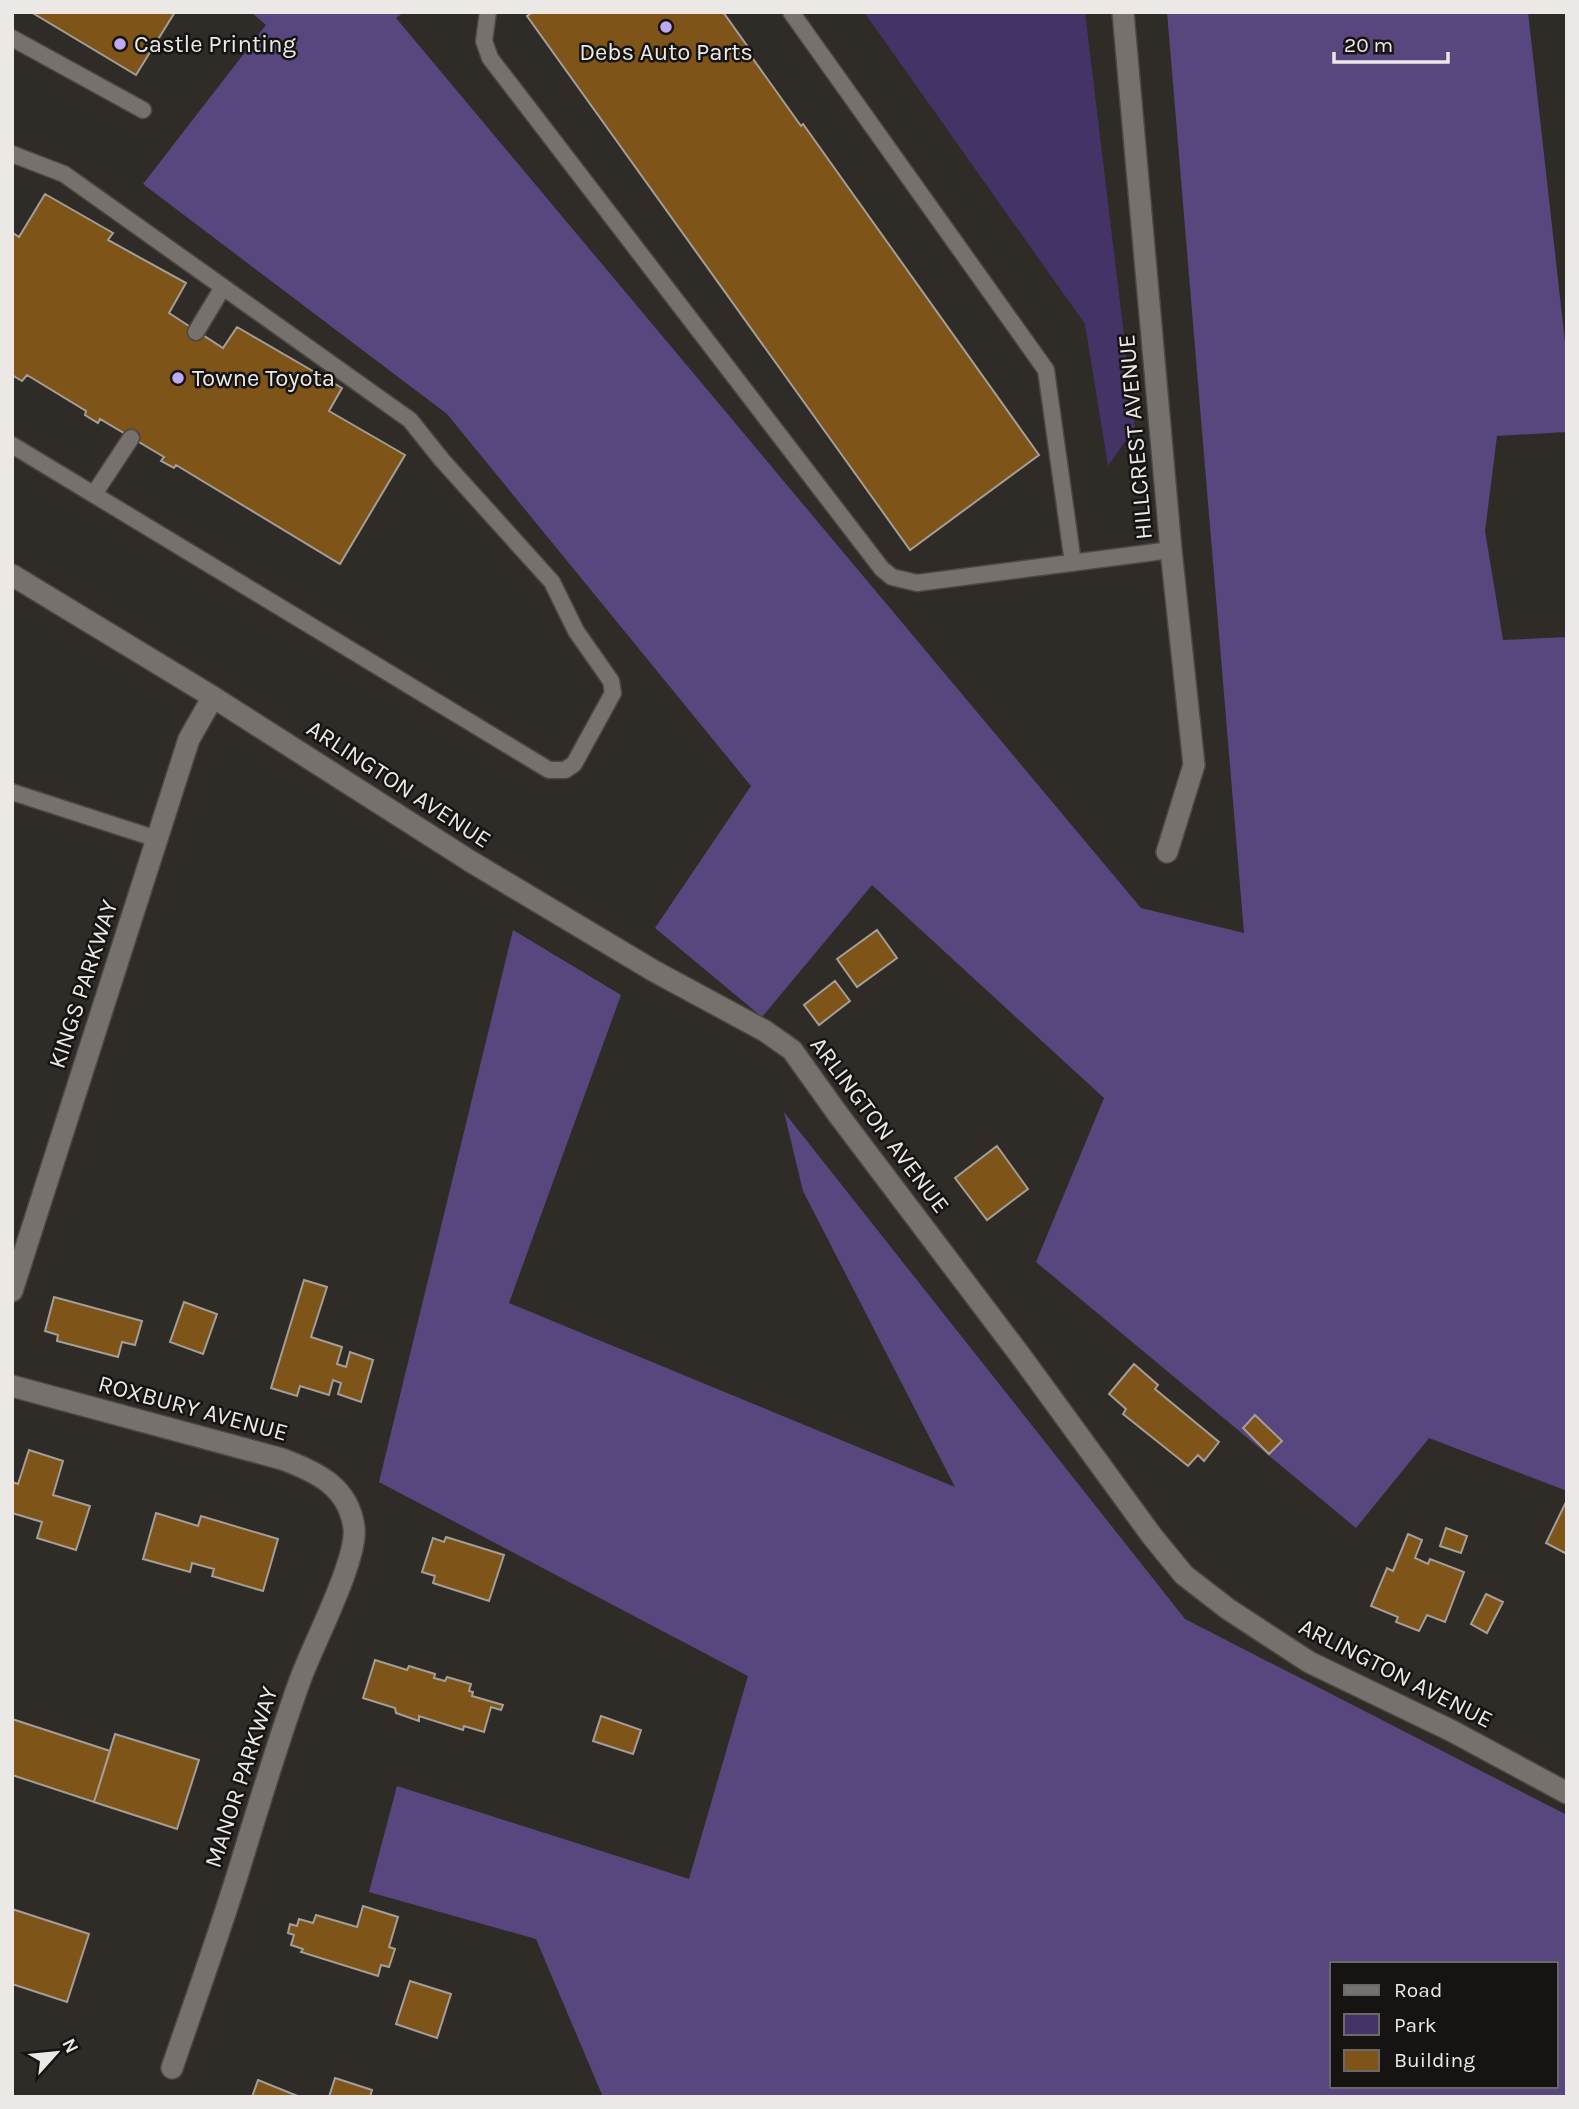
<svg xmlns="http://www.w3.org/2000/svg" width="1579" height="2109" font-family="Karla,sans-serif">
<rect width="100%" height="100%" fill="#2f2c28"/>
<path fill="#433366" d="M864,12H1085L1135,427L1108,466L1085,324Z"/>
<path fill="#58477f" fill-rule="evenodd" d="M251,12H404L396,18L1141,908L1244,933L1167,12H1528L1567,360V432L1497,436L1485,531L1503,640L1567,637V1491L1429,1438L1356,1528L1036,1262L1104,1098L872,885L762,1017L655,928L751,786L447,414L143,184L266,25Z
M513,930L621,995L509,1303L955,1487L803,1191L784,1112L1185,1619L1567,1815V2097H603L536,1939L369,1892L397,1786L689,1879L748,1676L379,1482ZM1332,1964H1556V2086H1332Z"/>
<path fill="#7e5419" stroke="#a39e99" stroke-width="2" d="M31,12H175L136,75Z
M533,12H723L748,47L746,49L801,126L803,124L1039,455L910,550L527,16Z
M45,194L113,233L108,240L186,283L169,313L223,348L237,327L342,388L329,411L405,455L340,564L176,465L174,468L161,461L164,457L100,419L98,423L85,415L86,411L27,375L22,381L12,375V235L13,233L19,237Z
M877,930L897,958L857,987L837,959Z
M835,981L850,1001L819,1025L804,1005Z
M997,1146L1028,1189L987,1220L955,1178Z
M304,1280L327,1287L311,1337L342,1347L337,1364L346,1367L350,1352L373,1360L361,1402L338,1394L341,1383L333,1380L329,1395L300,1386L297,1396L271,1388Z
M54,1297L142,1321L135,1345L122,1342L118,1357L57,1341L58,1335L45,1331Z
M184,1302L217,1314L203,1354L170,1342Z
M1134,1364L1158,1385L1155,1389L1219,1442L1204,1461L1198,1455L1188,1466L1123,1414L1126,1409L1109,1394Z
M1255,1415L1282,1441L1269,1454L1243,1428Z
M29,1450L63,1461L53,1495L90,1506L76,1550L37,1538L42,1522L12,1513V1482L18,1484Z
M1567,1500V1554L1546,1543Z
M156,1513L198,1526L201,1516L278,1539L263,1591L212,1576L214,1569L192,1563L190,1572L143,1559Z
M1446,1528L1467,1536L1461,1553L1440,1546Z
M1408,1534L1422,1540L1415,1558L1428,1564L1430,1559L1464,1572L1445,1622L1427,1615L1419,1631L1396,1622L1398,1617L1371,1606L1387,1568L1393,1571Z
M446,1537L504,1555L489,1601L433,1583L435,1576L422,1572L433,1538L444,1542Z
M1486,1594L1503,1602L1487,1633L1471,1624Z
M375,1660L407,1670L409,1666L435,1674L434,1678L445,1681L447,1677L471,1684L469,1691L473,1692L472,1696L503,1705L501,1710L491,1707L484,1732L464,1726L463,1730L419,1716V1721L396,1713L395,1708L363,1698Z
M601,1716L641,1730L633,1754L593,1741Z
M12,1719L110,1751L94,1802L12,1775Z
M115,1734L199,1760L177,1829L94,1802Z
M363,1906L398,1917L389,1947L395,1949L389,1967L381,1965L378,1976L301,1952L303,1949L291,1945L294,1935L288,1933L290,1924L297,1926L299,1919L313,1923L316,1915L357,1927Z
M12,1909L89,1934L67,2002L12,1984Z
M410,1981L451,1994L437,2038L396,2024Z
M335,2078L372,2090L370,2097H329Z
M258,2080L300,2097H252Z"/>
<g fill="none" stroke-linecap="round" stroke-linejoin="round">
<defs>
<path id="lane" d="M488,12L484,41L490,58L882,569L892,577L917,583L1171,550
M791,12L1046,370L1073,563
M12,38L143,110
M12,154L64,174L223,287
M12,445L549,770H565L574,764L613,693L611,681L576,631L552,582L442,460L410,420L223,287L196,332
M94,494L131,438
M12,792L157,839"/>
<path id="street" d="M1123,12L1171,550L1194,765L1167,852
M12,575L213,697L470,861L654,971L765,1031L792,1050L840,1117L1023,1359L1152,1536L1184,1575L1228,1609L1309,1662L1452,1731L1567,1793
M12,1291L189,739L213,697
M12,1386L282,1459C317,1472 349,1487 354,1528C358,1560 311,1648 299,1683C276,1747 257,1811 237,1876C217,1940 194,2004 172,2068"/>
</defs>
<use href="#lane" stroke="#4b4743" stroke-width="19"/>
<use href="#street" stroke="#4b4743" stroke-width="24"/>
<use href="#lane" stroke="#76716c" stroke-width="16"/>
<use href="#street" stroke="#76716c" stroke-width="21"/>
</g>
<g fill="#bea9f5" stroke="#161413" stroke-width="2.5">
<circle cx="666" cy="27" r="7"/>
<circle cx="120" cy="44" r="7"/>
<circle cx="178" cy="378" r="7"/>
</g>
<g text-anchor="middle" stroke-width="5" stroke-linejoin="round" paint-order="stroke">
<g font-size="24" fill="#ebe8e5" stroke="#161413" text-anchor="start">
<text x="134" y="52">Castle Printing</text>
<text x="666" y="60" text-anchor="middle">Debs Auto Parts</text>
<text x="192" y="386">Towne Toyota</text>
</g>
<g font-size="24" fill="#ebe8e5" stroke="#161413">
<text transform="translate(1135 437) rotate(-95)" y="8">HILLCREST AVENUE</text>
<text transform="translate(399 784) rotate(33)" y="8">ARLINGTON AVENUE</text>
<text transform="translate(83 984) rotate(-72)" y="8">KINGS PARKWAY</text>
<text transform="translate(880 1125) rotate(53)" y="8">ARLINGTON AVENUE</text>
<text transform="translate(193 1408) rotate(15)" y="8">ROXBURY AVENUE</text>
<text transform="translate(1396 1673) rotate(27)" y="8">ARLINGTON AVENUE</text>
<text transform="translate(241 1777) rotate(-72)" y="8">MANOR PARKWAY</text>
</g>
</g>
<rect width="1579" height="2109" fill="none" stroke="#ebe8e5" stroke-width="28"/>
<rect x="1330" y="1962" width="228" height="126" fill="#161413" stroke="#6b6967" stroke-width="2"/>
<rect x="1344" y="1985" width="35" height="10" fill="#76716c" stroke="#6b6967" stroke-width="2"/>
<text x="1394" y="1997" font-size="21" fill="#ebe8e5">Road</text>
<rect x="1344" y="2014" width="35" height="21" fill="#433366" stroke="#6b6967" stroke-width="2"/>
<text x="1394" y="2032" font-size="21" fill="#ebe8e5">Park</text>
<rect x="1344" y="2050" width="35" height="21" fill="#7e5419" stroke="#6b6967" stroke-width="2"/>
<text x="1394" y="2067" font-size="21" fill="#ebe8e5">Building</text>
<g transform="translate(56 2053) rotate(63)" stroke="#161413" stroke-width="5" paint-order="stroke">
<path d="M0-5L12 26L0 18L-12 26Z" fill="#ebe8e5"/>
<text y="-10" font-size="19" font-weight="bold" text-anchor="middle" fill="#ebe8e5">N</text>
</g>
<path d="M1334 52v10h114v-10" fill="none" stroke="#ebe8e5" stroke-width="3.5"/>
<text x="1344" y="52" font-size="21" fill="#ebe8e5" stroke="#161413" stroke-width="5" paint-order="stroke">20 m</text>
</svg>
